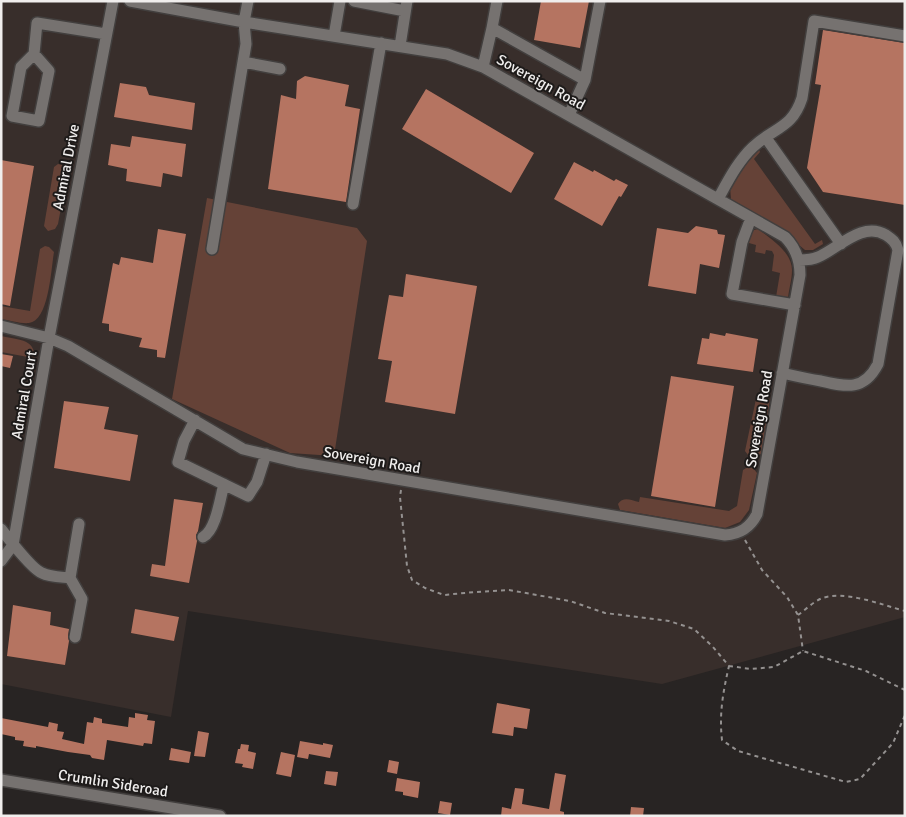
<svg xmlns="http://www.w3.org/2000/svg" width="906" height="817" font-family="Signika,sans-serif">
<rect width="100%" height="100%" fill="#282423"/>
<path fill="#382e2b" d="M1,1H905V617L662,684L188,611L171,717L1,684Z"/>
<path fill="#654237" d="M759,150L760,152L754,159L815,244L822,240L823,244L813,250H805L771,222L731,199L730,187L748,158Z
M58,164L63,165L68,170L58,224L55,229L48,231L44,226L54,167Z
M207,198L357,228L367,241L334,456L290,453L172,399Z
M758,229C771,239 792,252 792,270C792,279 789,289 788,298L776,297L780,273L772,271L774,255L772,251L766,250L765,254L755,252L756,245L749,243V237L754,230Z
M45,246L49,247L54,252C51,269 49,321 29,323C21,324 9,320 1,319V306L30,311L40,249Z
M1,336C33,342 37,341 34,376H25L28,357L1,352Z
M760,394L765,395L770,400L761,454L754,457L748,455L745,451L756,399Z
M748,467L753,468L757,473L749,510L740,522L725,528L620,510L618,504C623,496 631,500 639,502L640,497L729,511L737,506L743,470Z"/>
<path fill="#b57461" d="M541,1H589L580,48L534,40Z
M823,30L905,43V205L823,192L807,168L821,85L815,84Z
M305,76L349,85L345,106L360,109L346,202L268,189L281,95L296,99L297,81Z
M120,83L146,87L149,95L195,103L192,130L114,117Z
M426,89L534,153L511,193L402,129Z
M132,136L186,144L182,177L163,173L161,187L126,181L127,169L108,165L111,144L130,147Z
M1,160L34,166L10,306L1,304Z
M574,162L593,172L594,170L614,181L616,179L628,185L621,197L619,196L602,226L554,199Z
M696,226L717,230L718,234L725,235L719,268L700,264L696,294L648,286L657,228L688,233Z
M158,229L186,234L165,358L157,357V350L139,347L142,338L109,331V324L102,323L113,263L119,265L121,257L153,263Z
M406,274L477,286L455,414L385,402L392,361L378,359L389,295L403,297Z
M710,333L725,336L726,333L758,339L753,372L697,364L702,338L709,339Z
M1,354L13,356L10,368L1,366Z
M671,376L734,386L715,507L651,496Z
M64,401L109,407L104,429L138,435L130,481L54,468Z
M174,499L203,503L198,531L196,535L197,541L189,583L150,576L152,564L165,566Z
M13,605L51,612L50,625L69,629L68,636L69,641L65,665L7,656Z
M135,609L179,617L174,641L131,633Z
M497,703L530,709L527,729L514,727L513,736L492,733Z
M135,713L148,715L147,720L155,721L152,744L144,743L143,746L107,740L104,760L92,758L90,755L68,752L36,746V748L23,746L24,741L15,740V737L1,734V718L48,727L49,722L58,724L57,731L64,732L62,739L84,744L87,722L93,723L94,717L102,719V723L128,727L129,717L135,718Z
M198,731L209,733L205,757L194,756Z
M300,741L323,745V743L333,745L330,758L309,754L308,759L297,757Z
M241,744L249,745L248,751L256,753L253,769L242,767L243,764L235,763L238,749H240Z
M171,748L191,752L189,763L169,760Z
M281,752L295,755L291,777L276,774Z
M389,760L399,762L397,774L387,772Z
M326,771L338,772L336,786L324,784Z
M555,773L566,775L560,811L564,812V816H501L502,807L511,809L515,788L524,789L522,804L549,809Z
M397,778L420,782L418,798L403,795V792L395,791Z
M440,801L452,803L450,815L438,813Z
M631,807L644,808L643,816H630Z"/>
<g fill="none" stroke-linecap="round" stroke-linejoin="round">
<defs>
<path id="minor" d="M354,1L405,11
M492,28L585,80
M334,36L340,1
M400,46L407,1
M34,54L49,71L39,121L12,116L21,67L34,54L37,23L106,34
M243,62L280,69
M483,67L492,28L497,1
M569,115L585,80L600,1
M766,138L841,244
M718,199C728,181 738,161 753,147C774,127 792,129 802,98L814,21L905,36
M353,204L381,43
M751,218L742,242L732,294L795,305
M212,249L246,44L244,22L248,1
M1,326L49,338L68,346L243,449L297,462L725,535C740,534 750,528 757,514L800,275C800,260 796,248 785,237L483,67L447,54L244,22L130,1
M782,373C795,376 808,379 821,381C847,387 864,391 878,364L898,250C896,242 892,239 886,235C862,221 839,248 818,257C812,260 805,260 799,260
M195,420L184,441L178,462L248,496L257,482L266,454
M1,529C8,538 33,570 42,573C50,577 62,577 70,578L79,524
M203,537C216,530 220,499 224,484
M1,561L13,545L49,338L113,1
M70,578L82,599L75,637
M1,780L220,816"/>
</defs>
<use href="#minor" stroke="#423f3e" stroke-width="14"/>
<path stroke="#949190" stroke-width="2" stroke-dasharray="4 4" stroke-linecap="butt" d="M401,490L400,497L407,566L412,580L425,588L444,595L475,592L509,590L570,601L605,613L669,621L694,629L713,647L729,666C723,692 719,714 722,740L738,751L846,782L860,779L893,743L905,715
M745,540L762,570L787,597L798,615L803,651
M798,615C805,610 812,603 820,599C843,589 882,605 905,611
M729,666L751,669L774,667L803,651L866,671L905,690"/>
<use href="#minor" stroke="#767270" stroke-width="11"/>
</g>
<g text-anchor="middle" stroke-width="4" stroke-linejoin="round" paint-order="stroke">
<g font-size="15" fill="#f0eeed" stroke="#1e1b1a">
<text transform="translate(541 82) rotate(29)" y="5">Sovereign Road</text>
<text transform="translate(66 167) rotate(-79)" y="5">Admiral Drive</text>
<text transform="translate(24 395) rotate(-80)" y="5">Admiral Court</text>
<text transform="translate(759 419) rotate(-80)" y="5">Sovereign Road</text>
<text transform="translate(372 460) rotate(10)" y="5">Sovereign Road</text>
<text transform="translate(113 783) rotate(9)" y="5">Crumlin Sideroad</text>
</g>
</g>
<rect width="906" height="817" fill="none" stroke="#f0eeed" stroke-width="5"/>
</svg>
